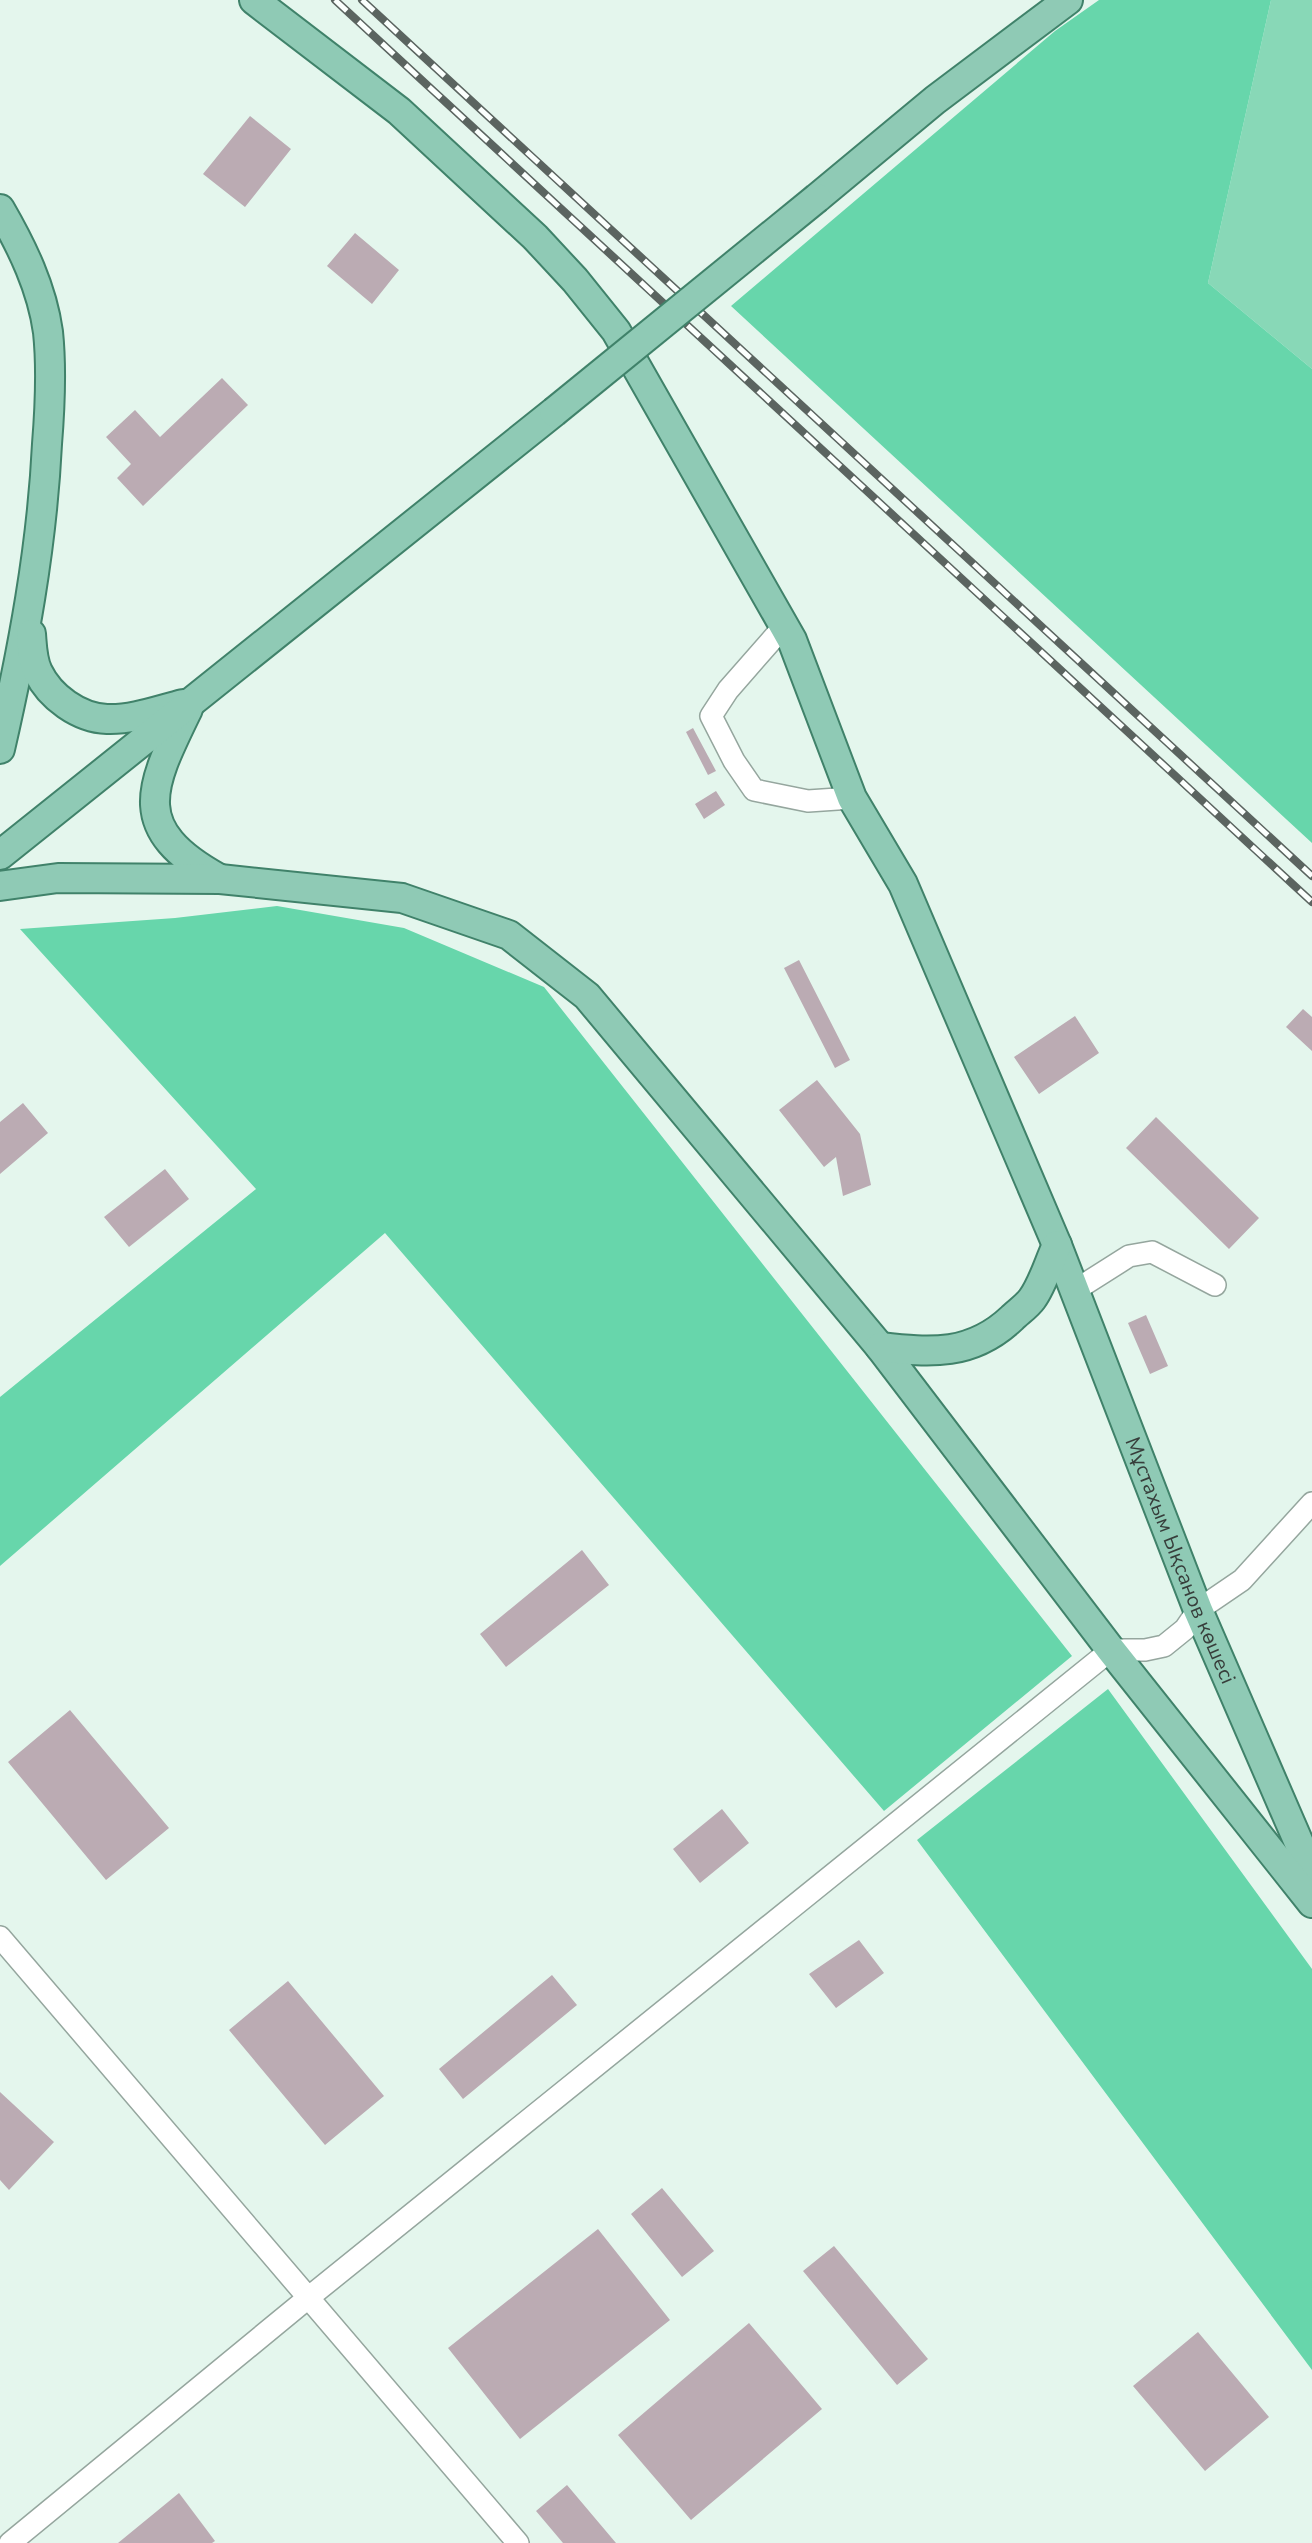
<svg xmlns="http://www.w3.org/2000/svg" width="1312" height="2543" font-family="'Nunito Sans',sans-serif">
<rect width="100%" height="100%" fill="#e4f6ed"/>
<path fill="#88d8b7" d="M1271,0H1312V369L1208,283Z"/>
<path fill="#67d6ab" d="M1099,0H1271L1208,283L1312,369V843L731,306L1055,31Z
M277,906L404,928L544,987L1072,1656L884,1811L385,1233L0,1566V1397L256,1189L20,929L175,918Z
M1108,1689L1312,1969V2370L917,1840Z"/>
<path fill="#bbabb3" d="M250,116L291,149L245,207L203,174Z
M355,233L399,270L372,304L327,266Z
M222,378L248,405L143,506L117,478L131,464L106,437L135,410L160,437Z
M693,728L716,771L708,775L686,732Z
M716,791L725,805L704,819L695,804Z
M799,960L850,1060L835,1068L784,968Z
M1303,1009L1312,1017V1051L1286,1027Z
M1075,1016L1099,1053L1039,1094L1014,1057Z
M817,1080L860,1134L871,1185L843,1196L836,1157L824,1167L779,1110Z
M23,1103L48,1133L0,1174V1122Z
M1156,1117L1259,1218L1229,1249L1126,1148Z
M165,1169L189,1199L129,1247L104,1217Z
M1146,1315L1168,1366L1150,1374L1128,1323Z
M582,1550L609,1585L506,1667L480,1634Z
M70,1710L169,1828L106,1880L8,1762Z
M722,1809L749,1843L700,1883L673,1849Z
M859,1940L884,1973L836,2008L809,1974Z
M552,1975L577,2005L463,2099L439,2069Z
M288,1981L384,2096L325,2145L229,2030Z
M0,2092L54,2142L9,2190L0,2180Z
M662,2188L714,2251L682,2277L631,2214Z
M598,2229L670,2320L520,2439L448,2348Z
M834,2246L928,2359L897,2385L803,2271Z
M749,2323L822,2409L691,2520L618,2435Z
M1198,2332L1269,2417L1205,2471L1133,2386Z
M567,2485L616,2543H563L536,2511Z
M179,2493L215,2541L212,2543H118Z"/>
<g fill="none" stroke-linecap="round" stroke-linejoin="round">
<defs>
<path id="minor" d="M784,626L728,690L711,716L734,761L754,790L808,801L852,798
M1074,1291L1129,1256L1152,1252L1215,1285
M0,1937L518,2543
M10,2543L308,2298L1111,1650H1145L1164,1646L1185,1629L1198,1610L1242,1580L1312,1503"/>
<g id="major">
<path id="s1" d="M254,0L399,111L535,237L575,280L616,331L792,640L852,798L903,884L1057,1245L1198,1610L1312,1873"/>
<path d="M817,198L935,100L1068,0"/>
<path d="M0,209C22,247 42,288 48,332C52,370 50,407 47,444C42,547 23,649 0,749"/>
<path d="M31,634C32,646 32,660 38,672C50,697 79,718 107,719C132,720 159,710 183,704"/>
<path d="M188,709C150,787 128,828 218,878"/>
<path d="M0,855L554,412"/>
<path d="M0,886L58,878L220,879L402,898L509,935L587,996L880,1347L1111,1650L1312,1903"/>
<path d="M880,1347C931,1353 972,1356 1012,1318C1018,1312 1027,1306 1032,1299C1043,1284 1049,1262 1057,1245"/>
</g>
</defs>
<use href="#minor" stroke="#95a69e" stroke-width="24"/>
<use href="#major" stroke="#40826a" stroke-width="32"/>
<use href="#minor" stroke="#fff" stroke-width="21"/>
<use href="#major" stroke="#8fcab5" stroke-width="28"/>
<defs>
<path id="rail" d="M335,0L1312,902
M362,0L1312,876"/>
</defs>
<use href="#rail" stroke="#5b6460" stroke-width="8"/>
<use href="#rail" stroke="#fbfffd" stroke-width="5" stroke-dasharray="16" stroke-linecap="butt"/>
<defs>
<path id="major-bridge" d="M554,412L817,198"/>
</defs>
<use href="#major-bridge" stroke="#40826a" stroke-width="32" stroke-linecap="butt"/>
<use href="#major-bridge" stroke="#8fcab5" stroke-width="28"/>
</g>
<g text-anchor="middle" stroke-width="5" stroke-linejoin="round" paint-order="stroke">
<g font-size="21" fill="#373e3b" stroke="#fbfffd">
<text dy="7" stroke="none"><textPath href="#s1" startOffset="1848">Мұстахым Ықсанов көшесі</textPath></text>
</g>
</g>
</svg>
